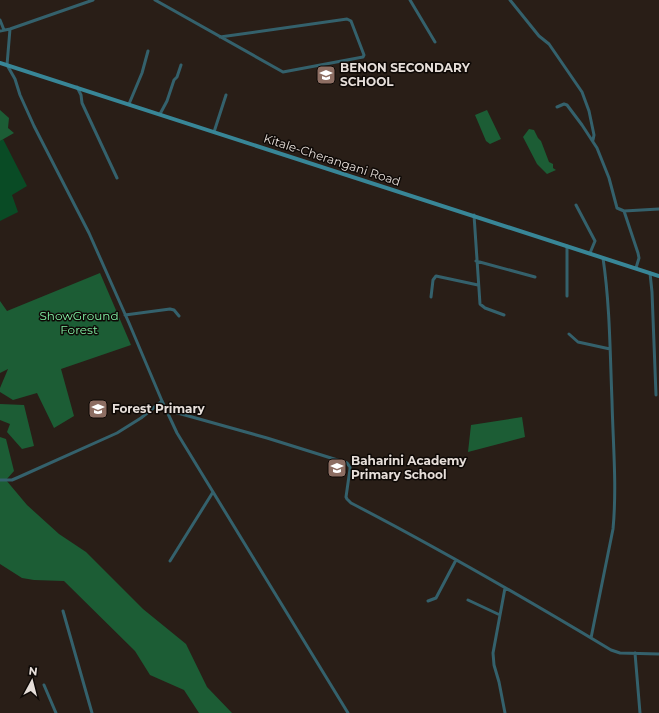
<svg xmlns="http://www.w3.org/2000/svg" width="659" height="713" font-family="Montserrat,sans-serif">
<rect width="100%" height="100%" fill="#291e17"/>
<path fill="#094b25" d="M3,139L27,186L12,195L18,212L0,221V141Z"/>
<path fill="#1c5d35" d="M0,110L9,118L8,128L14,133L0,141Z
M487,110L501,139L490,144L486,141L475,115Z
M529,129L534,130L538,138L541,141L549,162L553,164V168L556,170L547,174L537,164L523,137Z
M100,273L131,345L61,369L74,416L54,428L37,393L13,400L0,392V388L8,369L0,373V301L7,311Z
M0,404L24,405L34,446L22,449L7,432L10,424L0,420Z
M522,417L525,437L468,452L471,425Z
M0,437L6,439L14,471L6,480L27,505L59,534L86,552L143,609L186,644L207,687L232,713H199L184,690L150,675L135,651L64,581L34,580L22,578L0,564Z"/>
<g fill="none" stroke-linecap="round" stroke-linejoin="round">
<path stroke="#34616c" stroke-width="3" d="M155,0L283,72L363,57L364,55L351,21L347,19L220,37
M410,0L435,42
M510,0L539,36L549,44L582,92L589,111L594,135L593,140
M0,20L4,30
M10,29L7,65L15,79L20,95L34,126L89,233L129,323L162,401L177,433L348,713
M0,31L10,29L93,0
M77,87L81,95L82,103L117,178
M129,104L142,73L148,51
M557,107L564,104L567,105L582,125L597,148L609,178L617,208L624,211L659,209
M160,114L167,101L174,80L177,77L181,65
M214,132L226,95
M576,205L595,241L590,253
M624,211L638,253L639,258L636,268
M474,215L480,304L485,308L504,315
M567,246V296
M476,261L535,277
M650,273L652,292L656,395
M431,297L433,280L436,276L478,285
M125,315L170,309L174,310L179,316
M569,334L578,342L610,349
M167,410L267,438L347,463L350,467V469L346,497L347,499L351,503C440,549 526,599 611,650L620,653L659,654
M0,480H12L19,477L117,433L141,418L162,401
M170,561L213,492
M468,600L500,615
M428,601L436,598L456,560
M63,611L92,713
M591,638L613,529C617,487 613,444 612,401C610,353 610,305 603,258
M635,653L640,713
M44,685L56,713
M505,713L499,682L494,665L493,653L505,588"/>
<path stroke="#388697" stroke-width="4" d="M0,63L659,276"/>
</g>
<defs>
<symbol id="school-square" viewBox="-11 -11 22 22"><rect x="-9" y="-9" width="18" height="18" rx="4" fill="#8d6e63" stroke="#0e0906"/><path d="M0-5L7-2L0 1L-7-2ZM-4 1L0 2.5L4 1V4Q0 6-4 4Z" fill="#fff"/></symbol>
</defs>
<g fill-rule="evenodd">
<use href="#school-square" x="315" y="64" width="22" height="22"/>
<use href="#school-square" x="87" y="398" width="22" height="22"/>
<use href="#school-square" x="326" y="457" width="22" height="22"/>
</g>
<g text-anchor="middle" stroke-width="3" stroke-linejoin="round" paint-order="stroke">
<g font-size="12" font-weight="bold" fill="#e6ded9" stroke="#0e0906" text-anchor="start">
<text x="340" y="72">BENON SECONDARY<tspan x="340" dy="14">SCHOOL</tspan></text>
<text x="112" y="413">Forest Primary</text>
<text x="351" y="465">Baharini Academy<tspan x="351" dy="14">Primary School</tspan></text>
</g>
<g font-size="12" fill="#e6ded9" stroke="#0e0906">
<text transform="translate(332 160) rotate(18)" y="4">Kitale-Cherangani Road</text>
</g>
<g font-size="12" fill="#81efa3" stroke="#0e0906">
<text x="79" y="320">ShowGround<tspan x="79" dy="14">Forest</tspan></text>
</g>
</g>
<g transform="translate(32 681) rotate(7)" stroke="#0e0906" stroke-width="3" paint-order="stroke">
<path d="M0-3L7 15L0 10L-7 15Z" fill="#e6ded9"/>
<text y="-6" font-size="11" font-weight="bold" text-anchor="middle" fill="#e6ded9">N</text>
</g>
</svg>
